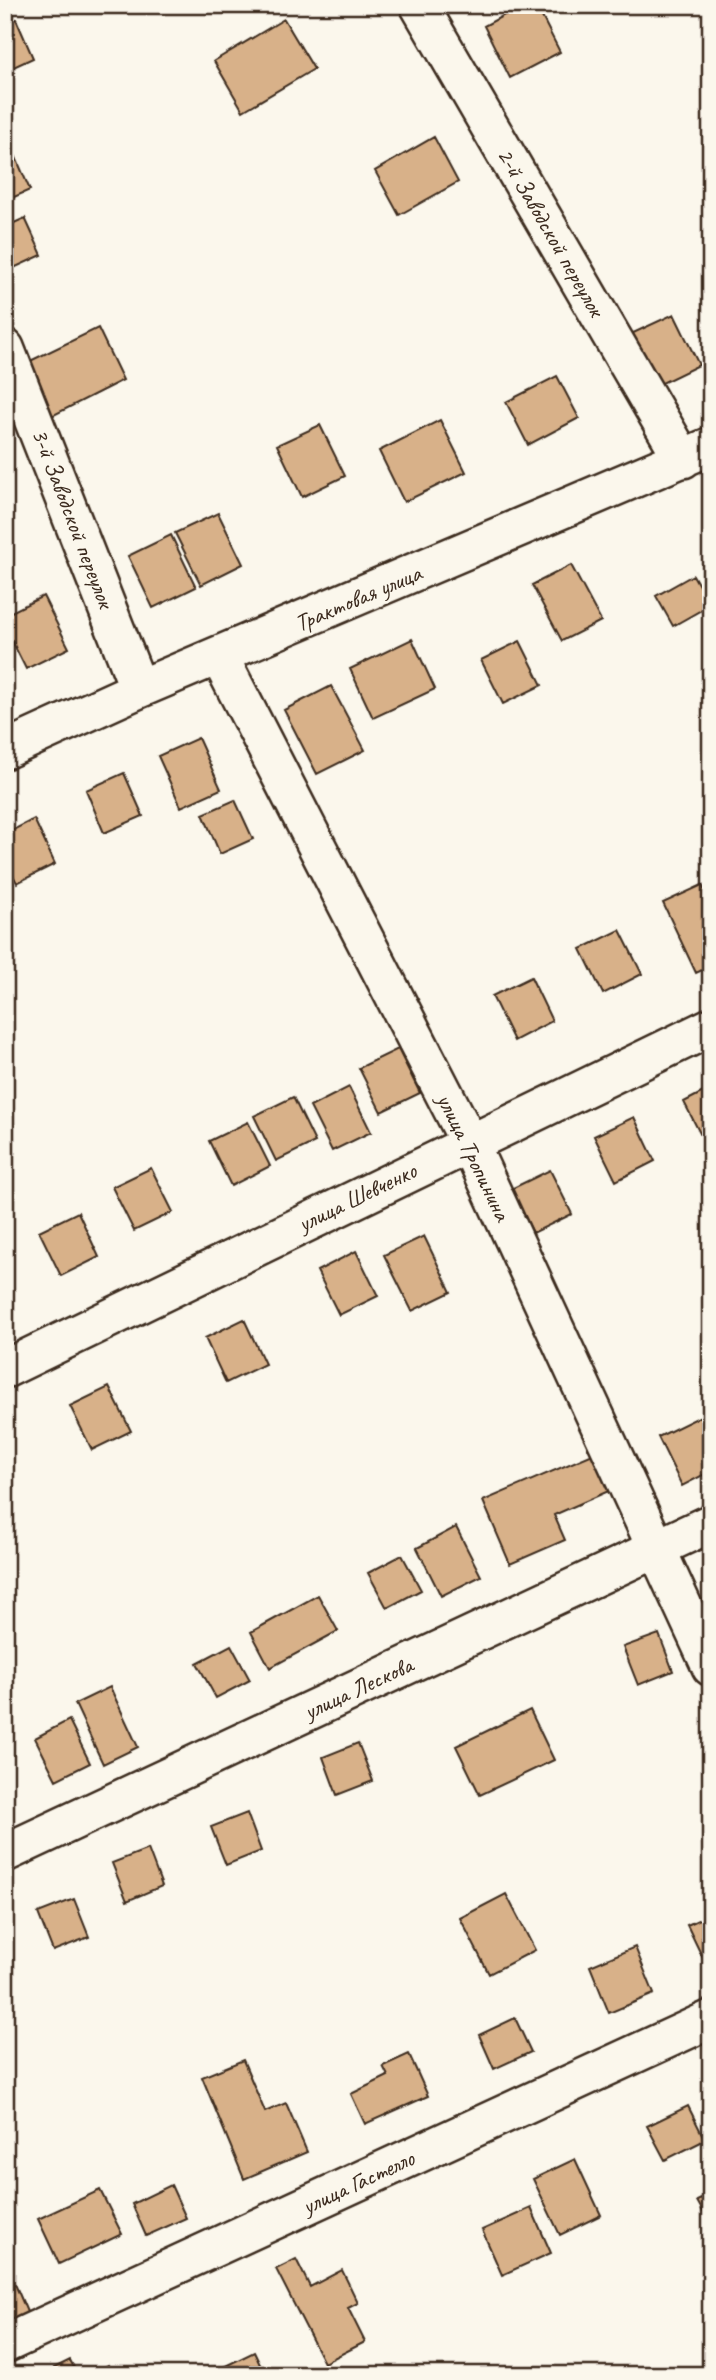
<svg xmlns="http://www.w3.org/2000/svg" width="716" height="2380" font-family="Caveat,sans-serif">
<rect width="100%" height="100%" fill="#fbf7ec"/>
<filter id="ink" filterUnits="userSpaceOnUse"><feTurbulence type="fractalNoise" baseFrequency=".0143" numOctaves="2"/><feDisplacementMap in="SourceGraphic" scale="14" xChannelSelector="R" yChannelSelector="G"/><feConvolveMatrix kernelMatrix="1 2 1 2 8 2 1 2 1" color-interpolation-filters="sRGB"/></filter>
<g filter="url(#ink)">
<path fill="#d8b189" stroke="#3b2a1e" stroke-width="2" d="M523,5H536L560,52L510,78L484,26Z
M16,19L33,58L5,71V23Z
M284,19L314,69L243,111L214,61Z
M434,137L458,182L399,215L375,171Z
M14,153L30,190L5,201V157Z
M25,218L42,255L5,272V227Z
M674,314L699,365L656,386L631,334Z
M98,328L123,380L50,417L24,364Z
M557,376L579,418L528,445L506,402Z
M440,420L466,472L404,502L379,451Z
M320,425L345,476L302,497L277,445Z
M218,513L243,564L201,585L175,533Z
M171,535L196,587L153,608L128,556Z
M571,565L601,621L562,641L532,585Z
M693,575L710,605L673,626L656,596Z
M43,596L69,648L26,669L5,627V615Z
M412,639L435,689L373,718L350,669Z
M520,641L542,685L503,704L481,660Z
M331,686L365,750L317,774L284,710Z
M198,738L221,789L181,807L158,756Z
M124,773L143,816L104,833L86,790Z
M235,800L253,839L220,854L203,814Z
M34,819L55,864L17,883L5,860V834Z
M702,885L711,904V966L696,973L663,903Z
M620,930L642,974L603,994L581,949Z
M531,977L552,1021L514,1041L492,996Z
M398,1049L420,1093L381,1112L359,1068Z
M349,1087L371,1132L332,1151L310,1107Z
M711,1088V1155L684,1102Z
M293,1097L315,1142L276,1161L254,1116Z
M634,1117L655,1161L616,1181L594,1136Z
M248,1122L270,1166L231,1186L209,1141Z
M151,1168L173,1212L134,1231L112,1187Z
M550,1170L572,1214L533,1233L511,1189Z
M78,1212L99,1257L61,1276L39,1231Z
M424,1236L451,1292L412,1311L384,1255Z
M356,1251L378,1296L339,1315L317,1271Z
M244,1319L265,1364L226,1383L205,1338Z
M109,1387L131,1431L92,1450L70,1406Z
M711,1411V1471L682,1486L658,1437Z
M595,1453L611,1490L554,1515L565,1540L510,1564L483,1501Z
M456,1527L481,1576L441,1596L417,1548Z
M402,1555L421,1590L387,1608L368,1573Z
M318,1595L338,1631L270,1668L251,1632Z
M659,1634L673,1671L638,1685L623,1647Z
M231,1645L250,1680L216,1698L197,1663Z
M110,1687L138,1747L103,1764L75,1704Z
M530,1710L554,1760L480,1795L456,1746Z
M69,1720L90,1763L56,1780L35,1738Z
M358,1743L373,1781L337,1795L323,1757Z
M247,1813L261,1851L226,1865L211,1827Z
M148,1849L162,1886L127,1901L112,1863Z
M506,1894L535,1950L489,1974L460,1918Z
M74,1899L89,1937L53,1951L38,1913Z
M711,1914V1975L687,1925Z
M635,1947L654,1994L609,2013L590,1966Z
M515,2018L531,2052L494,2069L479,2035Z
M409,2054L428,2096L365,2124L351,2094L388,2076L383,2066Z
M243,2060L265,2112L286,2103L307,2152L244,2179L202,2077Z
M688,2106L705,2140L665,2160L647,2126Z
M575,2159L601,2215L560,2235L533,2179Z
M171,2185L186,2218L146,2236L132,2204Z
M100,2190L122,2234L59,2264L38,2219Z
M711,2194V2226L697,2201Z
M531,2208L551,2253L502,2275L482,2230Z
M296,2259L310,2287L342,2270L358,2303L348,2308L365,2342L324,2363L276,2269Z
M15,2284L30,2319L5,2330V2289Z
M254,2352L265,2375H207Z
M70,2360L78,2375H57L54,2368Z
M108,2365L113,2375H89Z"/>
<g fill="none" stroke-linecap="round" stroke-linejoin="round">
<defs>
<path id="minor" d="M419,5L683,459
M5,348L139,689
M219,656L469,1142L711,1667
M5,750L139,689L711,446
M5,1369L711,1027
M5,1853L711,1523
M5,2344L711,2019"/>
</defs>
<use href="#minor" stroke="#3b2a1e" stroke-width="42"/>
<use href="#minor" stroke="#fbf7ec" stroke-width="37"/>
</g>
</g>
<g text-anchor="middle" stroke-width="5" stroke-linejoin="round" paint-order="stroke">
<g font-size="24" fill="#3b2a1e" stroke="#fbf7ec">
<text transform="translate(551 232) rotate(60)" y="8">2-й Заводской переулок</text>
<text transform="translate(73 518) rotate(69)" y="8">3-й Заводской переулок</text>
<text transform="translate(358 598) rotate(-23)" y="8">Трактовая улица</text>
<text transform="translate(474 1157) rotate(64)" y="8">улица Тропинина</text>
<text transform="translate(357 1197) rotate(-26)" y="8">улица Шевченко</text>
<text transform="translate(358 1688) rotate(-25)" y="8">улица Лескова</text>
<text transform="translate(358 2182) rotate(-25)" y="8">улица Гастелло</text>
</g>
</g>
<rect width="716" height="2380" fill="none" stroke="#fbf7ec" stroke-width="28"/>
<rect x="14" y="14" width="688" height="2352" fill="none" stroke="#3b2a1e" stroke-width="2.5" filter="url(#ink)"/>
</svg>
